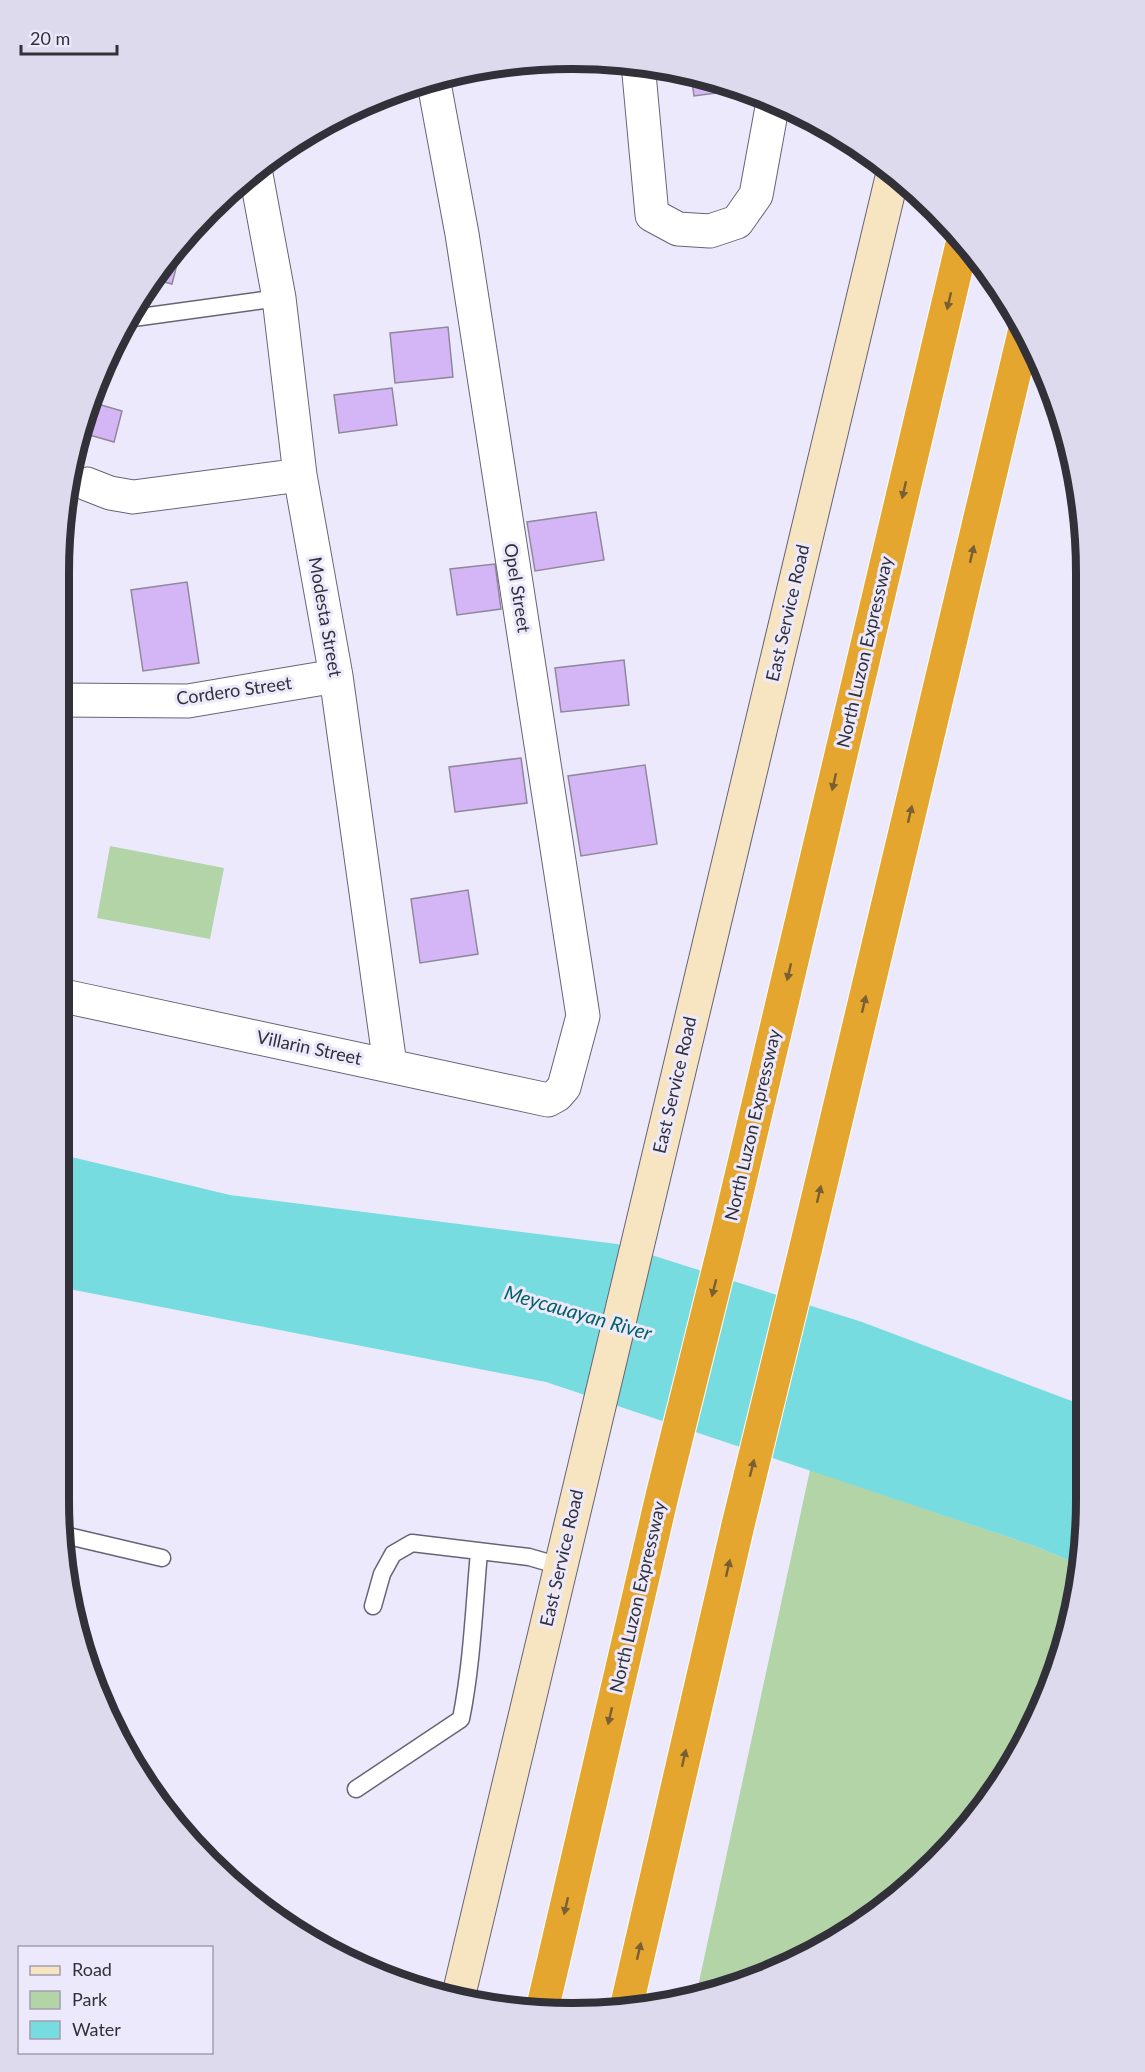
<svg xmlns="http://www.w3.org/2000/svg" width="1145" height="2072" font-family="Lato,sans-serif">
<rect width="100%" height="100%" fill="#ede9fd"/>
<path fill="#b2d4a7" d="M110,846L224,868L210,939L97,918Z
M810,1470L1035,1546L1080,1565L1069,1633L1018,1756L912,1886L770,1974L697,1991Z"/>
<path fill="#77dcdf" d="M59,1154L230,1195L617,1244L862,1322L1085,1406V1533L1080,1565L1035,1546L546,1382L59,1287Z"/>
<path fill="#d4b5f6" stroke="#908899" stroke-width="1.5" d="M691,75L730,84L731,91L694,96Z
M184,237L172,284L153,279Z
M448,327L453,377L395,383L390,333Z
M392,388L397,425L339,433L334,395Z
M91,402L122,411L114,442L79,432Z
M596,512L604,560L535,571L527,522Z
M495,564L501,609L457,615L450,569Z
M187,582L199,663L143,671L131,590Z
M624,660L629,705L561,712L555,668Z
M521,758L527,803L455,812L449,767Z
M645,765L657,844L581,856L568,776Z
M468,890L478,954L420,963L411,899Z"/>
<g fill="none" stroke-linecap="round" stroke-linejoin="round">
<defs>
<path id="lane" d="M126,319L279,298
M64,1535L162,1558
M373,1606L382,1574L393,1554L412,1543L529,1557L560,1566
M356,1789L461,1719C472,1664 474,1608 479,1552"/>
<path id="street" d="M638,63L652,215L678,229L710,231L737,222L756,195L773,102
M255,169L279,298L300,475L336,676L390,1065
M87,484L110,493L133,497L300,475
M59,700L188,701L336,676
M59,995L548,1100L557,1095L564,1087L583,1016L462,234L433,78"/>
<path id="secondary" d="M458,1998L893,173"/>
<path id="highway" d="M543,2006L662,1496L728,1231L962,244
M626,2008L738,1525L805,1251L1024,333"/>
</defs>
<use href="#lane" stroke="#676475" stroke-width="19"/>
<use href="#street" stroke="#676475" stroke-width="35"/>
<use href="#secondary" stroke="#676475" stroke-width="35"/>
<use href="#highway" stroke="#fff" stroke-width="35"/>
<use href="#lane" stroke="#fff" stroke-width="16"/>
<use href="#street" stroke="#fff" stroke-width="33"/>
<use href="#secondary" stroke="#f7e4c1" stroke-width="33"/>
<use href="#highway" stroke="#e4a62f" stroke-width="33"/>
</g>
<defs><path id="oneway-solid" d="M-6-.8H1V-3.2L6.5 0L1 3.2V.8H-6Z" transform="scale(1.5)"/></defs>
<g fill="#795f34">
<use href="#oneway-solid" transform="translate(949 301) rotate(103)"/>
<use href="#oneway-solid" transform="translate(904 490) rotate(103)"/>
<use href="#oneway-solid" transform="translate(972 554) rotate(-77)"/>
<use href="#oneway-solid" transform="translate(834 782) rotate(103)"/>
<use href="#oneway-solid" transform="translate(910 814) rotate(-77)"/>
<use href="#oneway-solid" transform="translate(789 972) rotate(103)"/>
<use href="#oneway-solid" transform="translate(864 1004) rotate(-77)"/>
<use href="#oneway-solid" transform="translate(819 1194) rotate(-77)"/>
<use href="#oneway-solid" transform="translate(714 1288) rotate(104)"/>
<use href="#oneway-solid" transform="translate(752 1468) rotate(-76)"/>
<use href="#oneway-solid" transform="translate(728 1568) rotate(-77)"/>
<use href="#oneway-solid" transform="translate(610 1716) rotate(103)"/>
<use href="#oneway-solid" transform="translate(684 1758) rotate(-77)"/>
<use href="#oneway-solid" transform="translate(566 1906) rotate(103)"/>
<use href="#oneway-solid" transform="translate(639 1951) rotate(-77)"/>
</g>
<g text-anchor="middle" stroke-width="6" stroke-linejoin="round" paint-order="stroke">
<g font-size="18" fill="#323038" stroke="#ede9fd">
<text transform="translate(517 588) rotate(81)" y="6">Opel Street</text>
<text transform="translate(788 613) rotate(-77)" y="6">East Service Road</text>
<text transform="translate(325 617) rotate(80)" y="6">Modesta Street</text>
<text transform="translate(865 652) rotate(-77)" y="6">North Luzon Expressway</text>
<text transform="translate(234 691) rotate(-8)" y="6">Cordero Street</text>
<text transform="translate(309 1048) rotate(12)" y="6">Villarin Street</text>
<text transform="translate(675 1085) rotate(-77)" y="6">East Service Road</text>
<text transform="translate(753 1125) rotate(-77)" y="6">North Luzon Expressway</text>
<text transform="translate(562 1558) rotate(-77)" y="6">East Service Road</text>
<text transform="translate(638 1597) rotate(-77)" y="6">North Luzon Expressway</text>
</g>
<g font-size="20" font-style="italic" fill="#036163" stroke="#ede9fd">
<text transform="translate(578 1313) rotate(16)" y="7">Meycauayan River</text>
</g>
</g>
<path d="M0 0H1145V2072H0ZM572 69H573A503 503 0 0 1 1076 572V1500A503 503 0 0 1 573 2003H572A503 503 0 0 1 69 1500V572A503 503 0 0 1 572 69Z" fill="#dedaed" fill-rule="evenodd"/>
<path fill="none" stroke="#323038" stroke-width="8" d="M572 69H573A503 503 0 0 1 1076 572V1500A503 503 0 0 1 573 2003H572A503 503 0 0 1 69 1500V572A503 503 0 0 1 572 69Z"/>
<rect x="18" y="1946" width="195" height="108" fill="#ede9fd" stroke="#a29fae" stroke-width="1.5"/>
<rect x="30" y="1966" width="30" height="9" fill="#f7e4c1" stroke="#a29fae" stroke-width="1.5"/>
<text x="72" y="1976" font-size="18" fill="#323038">Road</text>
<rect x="30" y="1991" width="30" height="18" fill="#b2d4a7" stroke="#a29fae" stroke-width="1.5"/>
<text x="72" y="2006" font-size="18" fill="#323038">Park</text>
<rect x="30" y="2021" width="30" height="18" fill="#77dcdf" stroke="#a29fae" stroke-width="1.5"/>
<text x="72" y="2036" font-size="18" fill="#323038">Water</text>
<path d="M21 45v9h96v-9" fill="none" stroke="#323038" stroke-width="3"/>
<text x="30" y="45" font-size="18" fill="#323038" stroke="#ede9fd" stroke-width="4.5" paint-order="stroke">20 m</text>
</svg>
